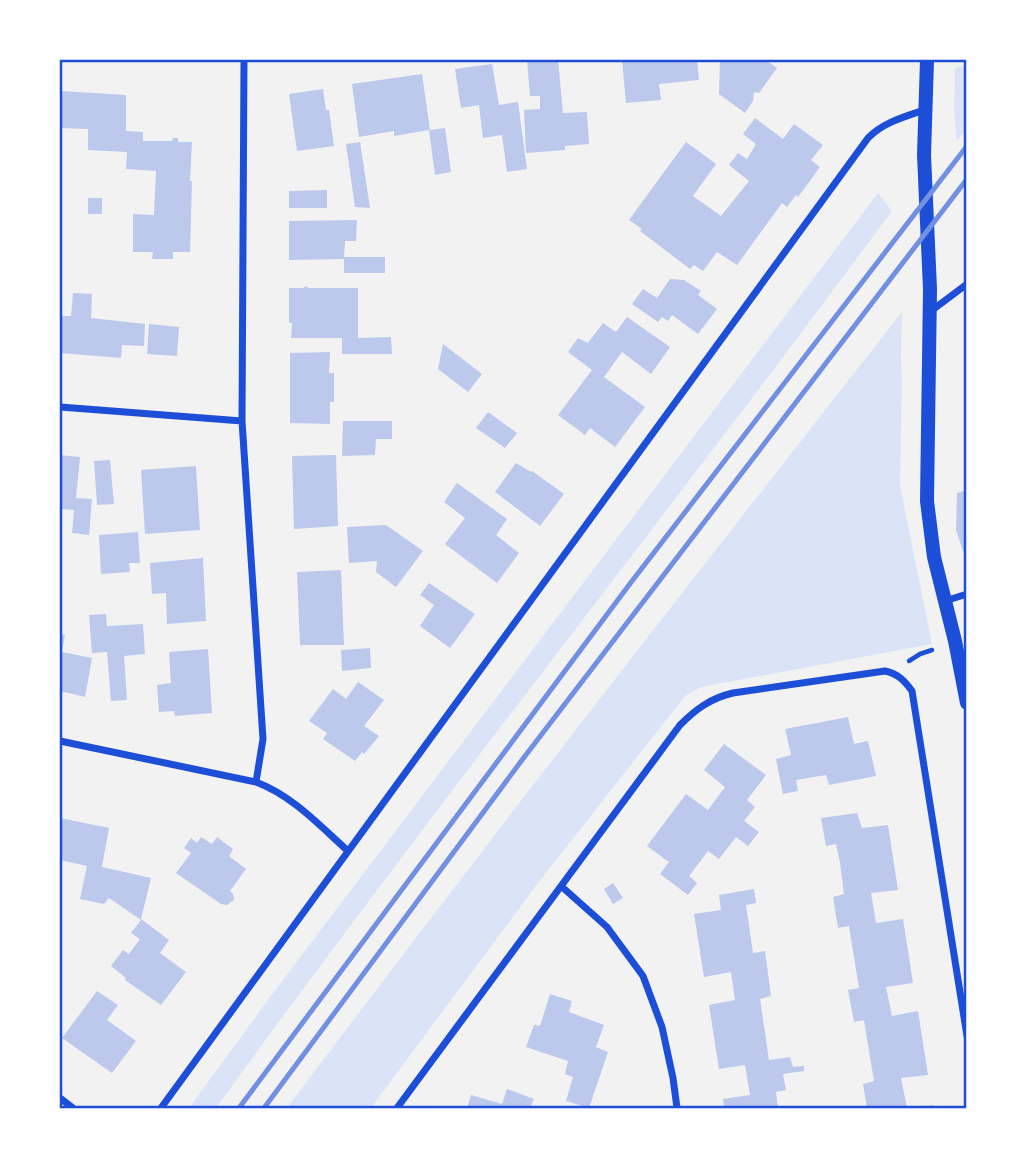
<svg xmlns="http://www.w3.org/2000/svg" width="1026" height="1168" font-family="'Exo 2',sans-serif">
<rect width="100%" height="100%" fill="#f2f2f2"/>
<path fill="#dbe4f7" d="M966,60V129L957,141L954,111L955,68L966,66Z
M878,193L892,211C836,286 780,362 723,436C553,660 380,881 216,1108H189L270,997Z
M902,312L901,359L902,379L900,486L932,644L701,687L685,696L538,883L371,1108H287C488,840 695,576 902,312Z"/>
<path fill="#bdc9ec" d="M527,60H558L563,113L587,112L589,144L565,146V150L526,153L524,110L540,109V96H530Z
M622,60H697L699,80L659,84L661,100L626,103Z
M720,60H766L777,68L759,93L754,92L753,101L745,113L719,94Z
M492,64L499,105L518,102L527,169L507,172L502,135L483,138L479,105L461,108L455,69Z
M422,74L430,130L445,128L451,172L435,175L429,130L394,136V131L359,137L352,84Z
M323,89L326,110H329L334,146L297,151L289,94Z
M60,91L126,95V131L143,132V141H172L173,138H178V142H192L190,181H192L190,252H173V259H152L153,252H133V214L154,215L156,171L126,169L127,152L88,150V129L60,128Z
M755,118L783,139L794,124L823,145L811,160L820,167L798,197L796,195L787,207L782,203L737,265L717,252L703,271L694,265L690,269L640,231L642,229L629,220L686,142L716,164L693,196L721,216L749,181L729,165L738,153L747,159L756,144L743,134Z
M360,142L370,208L355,207L346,144Z
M327,190V208H289V191Z
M88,198H102V214H88Z
M357,220L356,241H345L344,257H385V273H344V259L289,260V221Z
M670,279L684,280L701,291L698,295L717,309L698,334L672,315L668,321L662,317L658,322L632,304L643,289L657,298Z
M308,286L307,288H358V338L391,337L392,354H342V338H291L292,323H289V288H304V287Z
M73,293L92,294L91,318L145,324L144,346L122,345L121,358L60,353V316H71Z
M627,317L670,347L651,374L622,352L604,377L645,407L615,447L590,428L585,435L558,415L592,370L568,352L578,338L588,343L603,323L616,332Z
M149,324L179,327L177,356L147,354Z
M443,344L482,374L468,392L438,369Z
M330,352L329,373H334V402H330V424L290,423V353Z
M488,412L517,433L505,448L476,428Z
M343,421H392V439H376L375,455L342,456Z
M60,455L80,457L76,498L92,499L89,535L72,533L74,510L60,509Z
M336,455L338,526L294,529L292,456Z
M110,460L114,504L97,505L94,461Z
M516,463L531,472L532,471L564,494L540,526L495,492Z
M196,466L200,530L145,534L141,470Z
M457,483L507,519L496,535L519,553L497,583L445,544L465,518L444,502Z
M967,490V560H966L956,530L957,493Z
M386,525L423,551L396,587L376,572L377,561L349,563L347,527Z
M138,532L140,563H129L130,572L101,574L99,535Z
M203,558L206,621L167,624L166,593L152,594L150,563Z
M341,570L344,645H300L297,572Z
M429,583L475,614L450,648L420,626L434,605L420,595Z
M106,614L107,626L143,624L145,654L124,656L127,700L111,701L107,652L92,653L89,615Z
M60,634L65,635L62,652L92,658L85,697L60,691Z
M370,648L371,668L342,671L341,650Z
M208,649L212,713L175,716L174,711L159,712L157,685L171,683L169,652Z
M358,682L384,700L364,726L379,736L364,754L362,752L355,761L323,739L327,733L309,721L333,689L346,699Z
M848,717L854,744L868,741L876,776L829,785L826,775L796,780L798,791L783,794L776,759L791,755L785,729Z
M724,744L766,775L747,800L755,807L744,821L759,832L748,846L736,837L719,859L708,851L689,876L697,883L688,895L660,874L669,862L647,846L686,794L708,810L725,787L704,770Z
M857,813L862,828L888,825L898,890L871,893L876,923L903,919L913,983L886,987L892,1016L918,1011L928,1075L901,1078L907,1108H867L863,1084L874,1081L869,1051L864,1020L854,1022L848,990L859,988L849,926L838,928L833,897L844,894L840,863L836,844L826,846L821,818Z
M60,818L109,828L102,867L151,878L141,919L169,940L160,953L186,972L161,1005L125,980L126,978L111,966L123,950L129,954L140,939L131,933L141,920L109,898L104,904L80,899L87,866L60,860Z
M201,837L212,844L217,837L233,849L229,856L246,869L230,891L233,894L234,900L227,905L221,904L176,873L191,853L184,848L191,838L197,843Z
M613,883L623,898L613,904L604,889Z
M754,889L756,903L746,905L753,953L765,951L771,996L760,999L769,1060L790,1057L793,1067L804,1066V1071L783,1074L786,1090L776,1092L778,1108H724L723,1099L750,1095L745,1065L719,1069L709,1005L735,1000L731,972L704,977L694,914L721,910L719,895Z
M97,991L118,1005L107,1020L136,1041L112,1073L62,1038Z
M550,994L572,1001L569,1012L604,1025L596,1047L608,1052L589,1108L566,1101L573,1077L565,1074L568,1061L526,1047L534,1025L540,1026Z
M507,1089L534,1099L530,1108H467L471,1095L502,1104Z
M933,1105L934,1108H916V1107Z"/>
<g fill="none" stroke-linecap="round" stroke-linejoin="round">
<path stroke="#1d4ed8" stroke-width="4.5" d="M909,661L920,654L932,650"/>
<path stroke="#1d4ed8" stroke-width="7" d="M244,60L242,421L263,739L256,782
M931,311L967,284
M60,407L242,421
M945,601L967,594
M60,741L256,782C293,796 320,826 348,851
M561,886L607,927L643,976L662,1027L673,1078L677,1108
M60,1098L73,1108
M161,1108L868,138C884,122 904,117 924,110
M397,1108L680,725C696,709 711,698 733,693L885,671C898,674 904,680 912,691L967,1036"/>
<path stroke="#1d4ed8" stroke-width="14" d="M927,60L924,155L930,289L927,501L934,557L955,641L967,703"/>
<path stroke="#7290e2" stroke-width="5" d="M239,1108L629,585L967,146
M264,1108L522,760L967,179"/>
</g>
<rect width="1026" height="1168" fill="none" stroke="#ffffff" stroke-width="122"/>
<rect x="61" y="61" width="904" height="1046" fill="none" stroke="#1d4ed8" stroke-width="2.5"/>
</svg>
